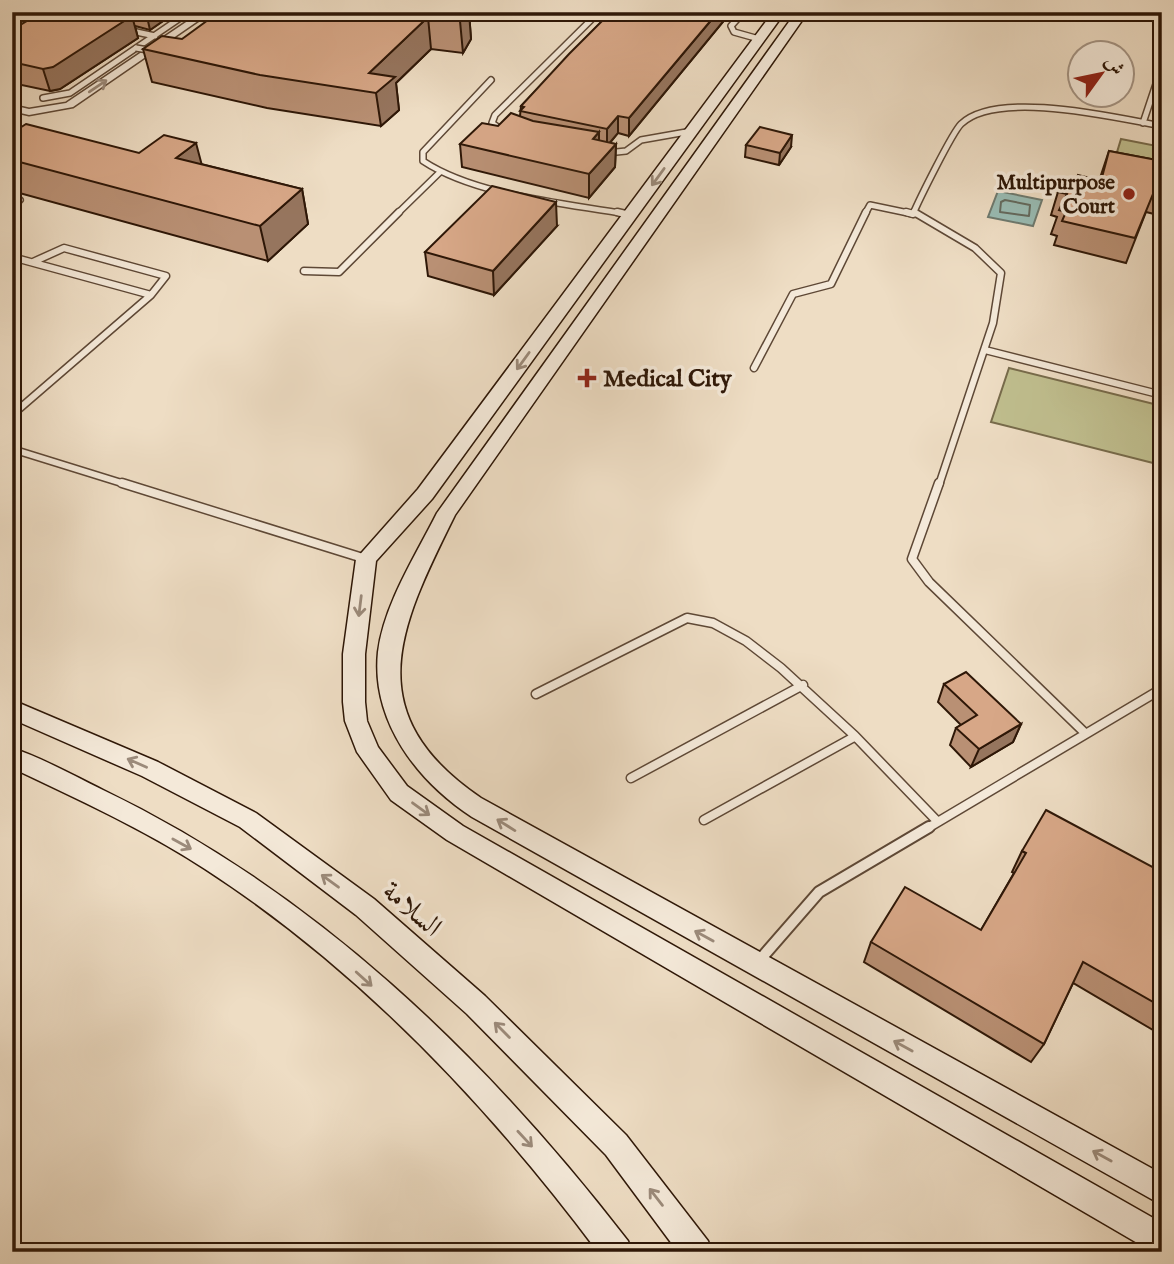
<svg xmlns="http://www.w3.org/2000/svg" width="1174" height="1264" font-family="'IM FELL English',Amiri,serif">
<rect width="100%" height="100%" fill="#eeddc4"/>
<filter id="stains"><feTurbulence type="fractalNoise" baseFrequency=".00286" numOctaves="4"/><feColorMatrix values="0 0 0 0 .2 0 0 0 0 .09 0 0 0 0 .02 0 0 0 .5 -.17"/></filter>
<radialGradient id="worn" r=".72"><stop offset=".6" stop-color="#630" stop-opacity="0"/><stop offset="1" stop-color="#630" stop-opacity=".3"/></radialGradient>
<path fill="#c0bf8f" stroke="#776b4b" stroke-width="2" d="M1121,139L1162,147V182L1111,172Z
M1009,368L1162,406L1153,463L991,422Z"/>
<path fill="#99bcb4" stroke="#6e7a6f" stroke-width="2" d="M998,191L1042,200L1033,226L988,217Z"/>
<g fill="none" stroke-linecap="round" stroke-linejoin="round">
<path stroke="#646a5e" stroke-width="2" d="M1005,200L1030,205L1029,216L1000,212L1001,202Z"/>
<defs>
<path id="lane-far3" d="M737,12L739,17L731,26L734,32L759,39
M12,23L29,26
M127,30L155,36
M491,80L423,152V161C476,196 564,203 626,214
M43,98L70,93L189,12
M1143,123L1162,66
M502,130L492,123L495,115L599,12
M607,153L626,151L641,140L692,131
M12,206L20,200
M397,214L439,173
M865,214L870,205L913,214
M913,214C919,200 952,133 961,124C997,89 1117,118 1162,126"/>
<path id="lane-far2" d="M617,212L630,215
M906,212L913,214
M914,212L975,248L1001,273L993,323L939,485
M12,257L151,295L12,415
M33,262L64,248L166,276L151,295
M304,271L339,272L399,212
M985,350L1162,395
M754,368L793,294L831,284L866,212
M12,449L128,485"/>
<path id="lane-far1" d="M122,483L366,559
M939,483L912,559L929,582L1085,733
M1158,691L1162,668
M536,694L687,618L713,623L746,641L781,668L855,736L937,821
M631,778L803,685
M704,820L854,737
M926,829L1158,691L1162,693"/>
<path id="lane" d="M758,962L819,892L929,827"/>
<path id="street" d="M201,12H211L73,107L29,115L12,111V105L29,109L66,103Z"/>
<path id="secondary" d="M773,12H785L432,499L376,561L365,654V702L367,721L378,747L407,786L463,826L1162,1223V1252L1151,1251L447,840L391,800L357,752L345,721L343,702V654L356,559L418,489Z
M796,12H808L455,515C400,626 356,713 481,798L1162,1174V1205L472,817C417,781 371,721 378,652C384,604 416,555 437,513Z
M12,700L158,762L256,813L374,899L485,996L626,1135L708,1241L712,1252H678L606,1155L467,1014L356,915L240,827L142,776L12,719Z
M12,748C43,758 74,776 103,790C315,892 485,1056 628,1241L632,1252H598C489,1106 358,968 205,869C144,829 77,799 12,768Z"/>
</defs>
<use href="#lane-far3" stroke="#5e4836" stroke-width="8"/>
<use href="#lane-far2" stroke="#5e4836" stroke-width="9"/>
<use href="#lane-far1" stroke="#5e4836" stroke-width="11"/>
<use href="#lane" stroke="#5e4836" stroke-width="14"/>
<use href="#street" stroke="#5e4836" stroke-width="3"/>
<use href="#secondary" stroke="#2e1707" stroke-width="3"/>
<use href="#lane-far3" stroke="#f4e9d9" stroke-width="5"/>
<use href="#lane-far2" stroke="#f4e9d9" stroke-width="6"/>
<use href="#lane-far1" stroke="#f4e9d9" stroke-width="8"/>
<use href="#lane" stroke="#f4e9d9" stroke-width="10"/>
<use href="#street" fill="#f4e9d9" fill-rule="evenodd"/>
<use href="#secondary" fill="#f4e9d9" fill-rule="evenodd"/>
<defs>
<path id="lane-bridge" d="M136,48L154,51"/>
</defs>
<use href="#lane-bridge" stroke="#5e4836" stroke-width="8" stroke-linecap="butt"/>
<use href="#lane-bridge" stroke="#f4e9d9" stroke-width="5"/>
</g>
<path fill="#b99074" stroke="#2e1707" stroke-width="2" d="M42,12H176L150,30L135,26L138,38L60,89L50,91L12,83V30Z
M469,12L471,39L463,53L431,49L396,83L399,110L381,126L267,108L152,82L143,49L182,39Z
M611,12H731L629,136L618,133L610,143L616,144L615,167L589,198L462,167L460,144L520,116L521,106Z
M12,133L201,164L302,189L308,224L268,261L12,191Z
M746,145L791,147L779,165L745,157Z
M1109,151L1162,161V216L1146,212L1126,263L1054,245L1057,236L1051,234L1057,217L1051,215L1058,192L1076,180L1099,181Z
M557,226L494,295L428,276L425,252Z
M944,684L1021,724L1013,742L971,767L950,745L956,728L961,725L938,702Z
M1022,851L1162,933V1019L1153,1030L1073,983L1044,1044L1031,1062L864,962L871,942L981,930L1014,873L1012,872Z"/>
<path fill="#96755e" stroke="#2e1707" stroke-width="2" d="M146,12H176L150,30Z
M443,12H469L471,39L463,53L460,21Z
M718,12H731L629,136V118Z
M132,16L138,38L60,89L50,91L43,69Z
M428,17L431,49L396,83L399,110L381,126L376,93L369,73Z
M618,116V133L607,146V129Z
M599,132V156L593,139Z
M792,135L791,147L779,165L780,153Z
M196,143L205,177L176,158Z
M616,144L615,167L589,198V174Z
M302,189L308,224L268,261L260,226Z
M556,202L557,226L494,295L493,271Z
M1021,724L1013,742L971,767L979,749Z"/>
<path fill="#d7a787" stroke="#2e1707" stroke-width="2" d="M42,12H115L132,16L53,67L43,69L12,62V30Z
M219,12H466L460,21L428,17L369,73L395,77L376,93L260,75L143,49L162,36L182,39Z
M611,12H718L629,118L618,116L607,129L520,111L524,107L521,106L569,54Z
M511,113L533,121L599,132L593,139L616,144L589,174L460,144L482,123L498,126Z
M26,124L139,153L164,135L196,143L176,158L302,189L260,226L12,160V133Z
M760,127L792,135L780,153L746,145Z
M1109,151L1162,161V190L1155,189L1135,238L1062,221L1066,212L1059,210L1067,194L1058,192L1065,178L1076,180L1078,175L1101,181Z
M492,186L556,202L493,271L425,252Z
M966,672L1021,724L979,749L956,728L977,715L944,684Z
M1046,810L1162,872V913L1154,929L1162,933V1007L1083,962L1044,1044L871,942L905,887L981,930L1026,853L1022,851Z"/>
<defs><path id="oneway-shaft" d="M-6 0H5M1.5-3L5.5 0L1.5 3" fill="none" stroke-width="1.6" stroke-linecap="round" stroke-linejoin="round" transform="scale(1.75)"/></defs>
<g stroke="#9b8a7a">
<use href="#oneway-shaft" transform="translate(98 86) rotate(-34)"/>
<use href="#oneway-shaft" transform="translate(658 177) rotate(126)"/>
<use href="#oneway-shaft" transform="translate(523 361) rotate(126)"/>
<use href="#oneway-shaft" transform="translate(360 606) rotate(97)"/>
<use href="#oneway-shaft" transform="translate(137 763) rotate(-156)"/>
<use href="#oneway-shaft" transform="translate(421 809) rotate(36)"/>
<use href="#oneway-shaft" transform="translate(506 825) rotate(-148)"/>
<use href="#oneway-shaft" transform="translate(182 844) rotate(29)"/>
<use href="#oneway-shaft" transform="translate(330 881) rotate(-144)"/>
<use href="#oneway-shaft" transform="translate(704 936) rotate(-151)"/>
<use href="#oneway-shaft" transform="translate(364 979) rotate(42)"/>
<use href="#oneway-shaft" transform="translate(502 1030) rotate(-135)"/>
<use href="#oneway-shaft" transform="translate(903 1046) rotate(-151)"/>
<use href="#oneway-shaft" transform="translate(525 1139) rotate(47)"/>
<use href="#oneway-shaft" transform="translate(1102 1156) rotate(-151)"/>
<use href="#oneway-shaft" transform="translate(656 1197) rotate(-128)"/>
</g>
<g fill="#8f2418" stroke="#f4e9d9" stroke-width="2.5">
<circle cx="1129" cy="194" r="7"/>
<path d="M583.5 367.5h7v7h7v7h-7v7h-7v-7h-7v-7h7z"/>
</g>
<g text-anchor="middle" stroke-width="7" stroke-linejoin="round" paint-order="stroke">
<g font-size="21" font-weight="bold" fill="#2e1707" stroke="#f4e9d9" text-anchor="end">
<text x="1115" y="189">Multipurpose<tspan x="1115" dy="24">Court</tspan></text>
</g>
<g font-size="24" font-weight="bold" fill="#2e1707" stroke="#f4e9d9" text-anchor="start">
<text x="603" y="386">Medical City</text>
</g>
<g font-size="28" fill="#2e1707" stroke="#f4e9d9">
<text transform="translate(413 908) rotate(41)" y="10">السلامة</text>
</g>
</g>
<rect width="1174" height="1264" fill="none" stroke="#eeddc4" stroke-width="42"/>
<rect x="14" y="14" width="1146" height="1236" fill="none" stroke="#2e1707" stroke-width="3.5"/>
<rect x="21" y="21" width="1132" height="1222" fill="none" stroke="#2e1707" stroke-width="2"/>
<g transform="translate(1101 74) rotate(57)"><circle r="33" fill="#f4e9d9" stroke="#a59585" stroke-width="2"/>
<path d="M0-5L12 26L0 18L-12 26Z" fill="#8f2418"/>
<text y="-10" font-size="19" font-weight="bold" text-anchor="middle" fill="#2e1707">ش</text>
</g>
<rect width="100%" height="100%" filter="url(#stains)"/>
<rect width="100%" height="100%" fill="url(#worn)"/>
</svg>
